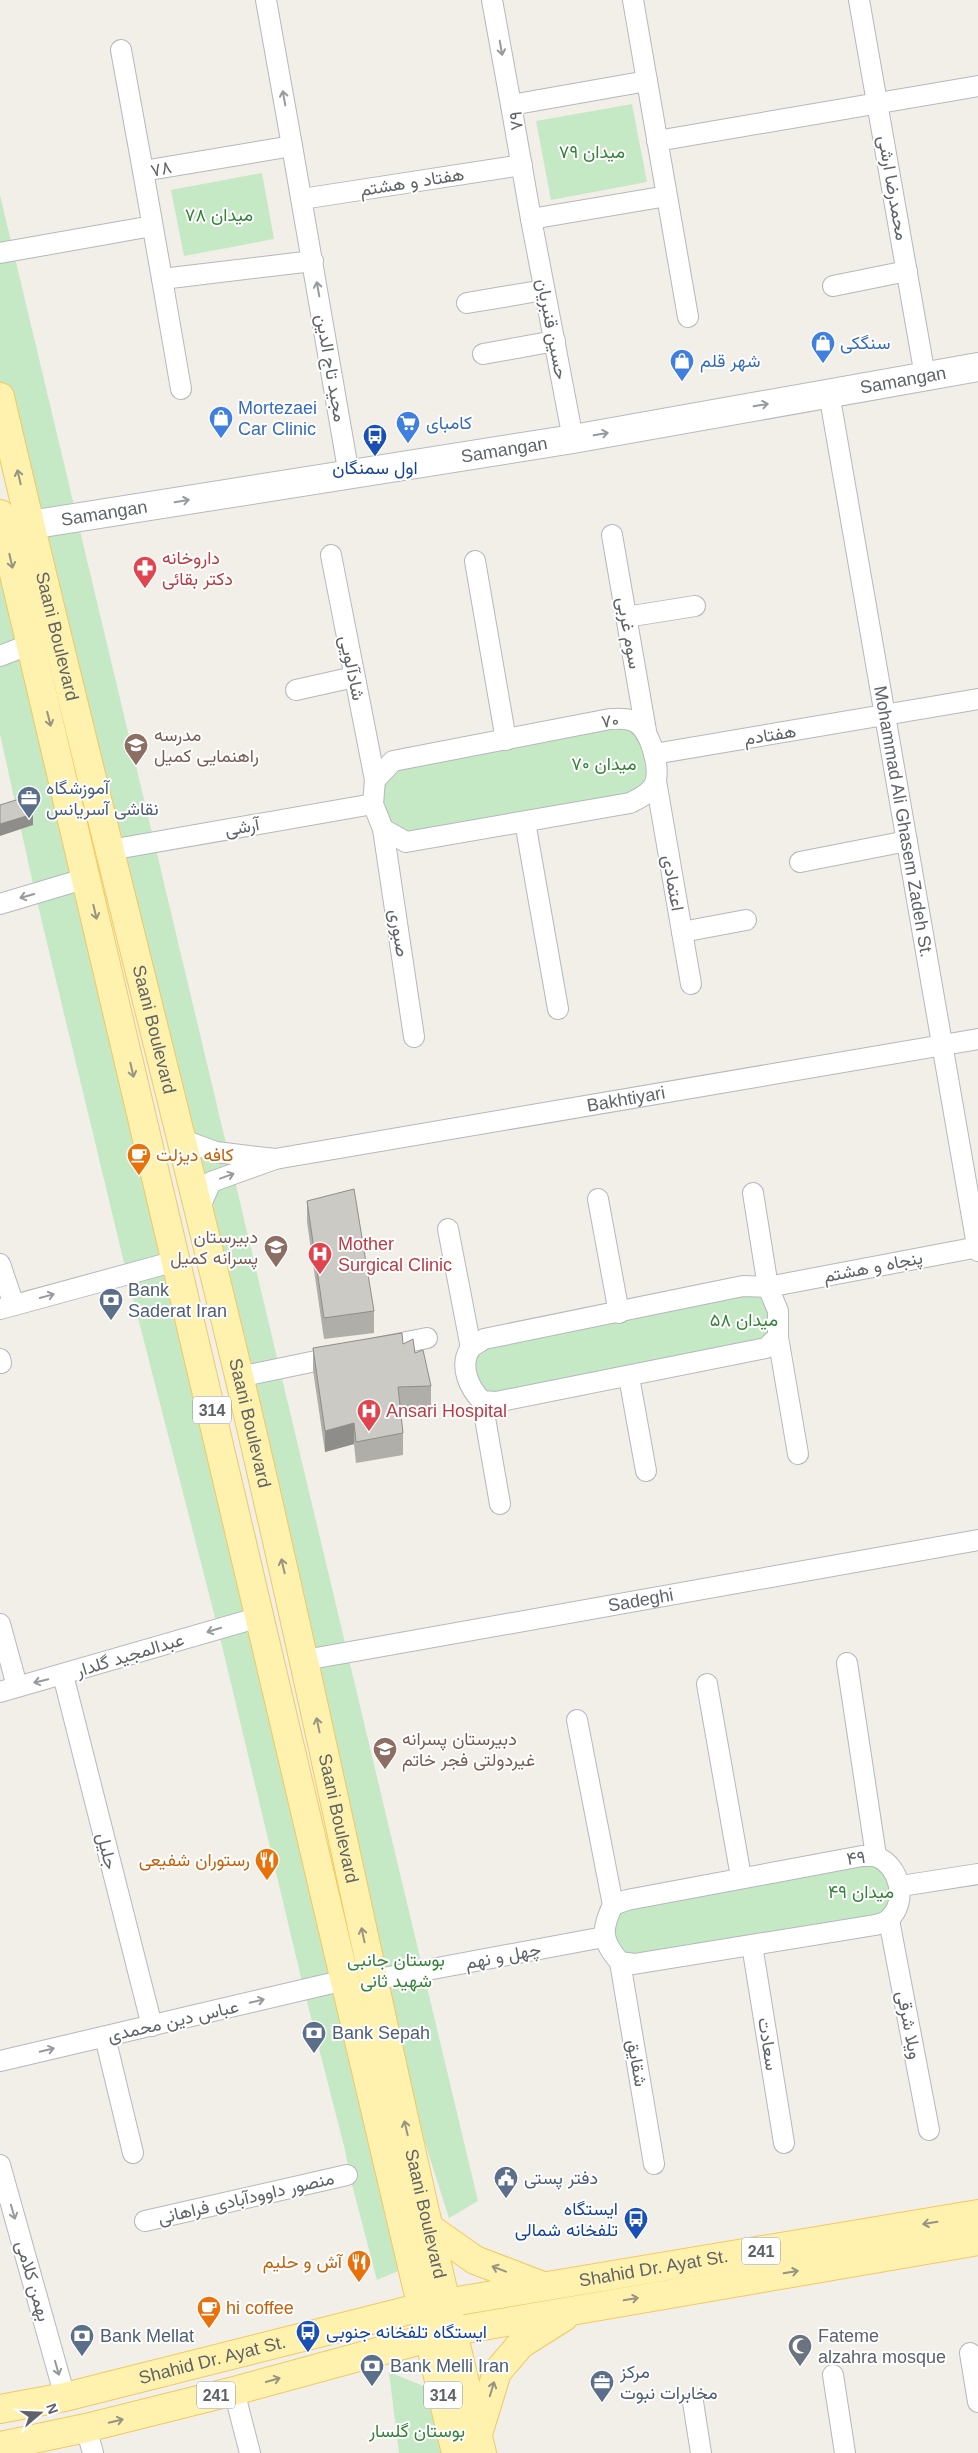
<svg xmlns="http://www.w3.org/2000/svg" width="978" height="2453" font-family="Helvetica,Vazirmatn,sans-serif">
<rect width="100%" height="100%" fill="#f1efe8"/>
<path fill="#c5e8c5" d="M632,104L647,182L551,200L536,121Z
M262,173L274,239L184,256L171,190Z
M0,195L478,2201L449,2218L373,1980L0,397Z
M0,514L412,2265L377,2280L350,2177L345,2150L304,1990L218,1629L127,1275L35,893L0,734Z
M610,719L646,731L648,794L406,842L383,829L375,780L393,761Z
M768,1287L778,1337L482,1401L471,1348Z
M849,1859L891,1867L889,1920L620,1962L606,1919L613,1905Z
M389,2372L426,2387L443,2453H399Z"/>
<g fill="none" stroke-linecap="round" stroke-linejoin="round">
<defs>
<g id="minor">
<path d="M266,0L292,146"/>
<path d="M492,0L511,105"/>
<path d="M633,0L647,81"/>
<path d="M859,0L925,376"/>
<path d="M121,50L143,171"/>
<path d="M657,141L978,86"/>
<path d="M667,196L531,219L511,105L647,81L688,317"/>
<path d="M302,199L522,165"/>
<path d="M531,219L573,439"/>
<path d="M0,253L152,226"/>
<path d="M313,261L162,279L143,171L292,146L349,475"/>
<path d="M162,279L181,389"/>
<path d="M833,286L907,271"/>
<path d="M467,303L544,290"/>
<path d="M483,354L555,341"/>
<path id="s1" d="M829,393L978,1251"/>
<path d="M612,535L646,731"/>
<path d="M331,555L375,780"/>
<path d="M475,561L506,740"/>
<path d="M626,617L695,606"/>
<path d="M0,656L31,644"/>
<path d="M296,690L354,677"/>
<path d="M610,719C616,719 624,718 630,720C649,724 659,762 656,780C653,792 640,798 630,803L406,842L383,829L373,804L375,780L393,761Z"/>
<path d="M654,754L978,699"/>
<path d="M656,781L691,984"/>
<path d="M525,822L558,1009"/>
<path d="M383,829L414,1037"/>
<path d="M110,850L373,804"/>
<path d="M800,862L907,841"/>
<path d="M0,904L87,878"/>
<path d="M682,932L746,920"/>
<path d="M180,1139L216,1152L275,1159L211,1182L198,1211"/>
<path id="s2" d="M275,1159L978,1039"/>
<path d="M753,1193L768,1287L978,1247"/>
<path d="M598,1199L619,1313"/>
<path d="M448,1229L471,1348"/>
<path d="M0,1264L14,1305"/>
<path d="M743,1286L768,1287L778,1311V1337L766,1348L496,1402L482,1401C469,1388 459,1366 470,1349C473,1345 480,1342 484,1339Z"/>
<path d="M0,1309L176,1261"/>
<path d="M778,1337L798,1454"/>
<path d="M376,1348L427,1338"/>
<path d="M0,1359L1,1363"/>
<path d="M239,1377L340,1356"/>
<path d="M629,1377L646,1471"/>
<path d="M482,1401L500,1504"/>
<path d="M0,1624L17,1686"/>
<path id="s3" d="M305,1660L978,1540"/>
<path d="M847,1663L876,1856"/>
<path d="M63,1675L152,2026"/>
<path d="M707,1684L741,1877"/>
<path d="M0,1692L260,1617"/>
<path d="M577,1720L613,1905"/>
<path d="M862,1856C866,1856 873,1855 877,1857C900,1866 908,1902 889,1919C886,1922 879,1924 875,1925L634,1964L620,1962C601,1941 601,1929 613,1905L627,1900Z"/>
<path d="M901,1886L978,1874"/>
<path d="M889,1920L929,2130"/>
<path d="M752,1945L784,2143"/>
<path d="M620,1962L654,2164"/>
<path d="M373,1980L604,1937"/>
<path d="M105,2037L133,2153"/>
<path d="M0,2061L345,1980"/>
<path d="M0,2165L65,2397"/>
<path d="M145,2221L347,2175"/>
<path d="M970,2353L978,2402"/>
<path d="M833,2375L845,2453"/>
<path d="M234,2391L250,2453"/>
<path d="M693,2402L701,2453"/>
<path d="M86,2428L93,2453"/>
</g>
<g id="secondary">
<path id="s4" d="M30,525L573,439L978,367"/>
</g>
<g id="primary">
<path id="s5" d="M0,397C76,724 161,1050 239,1376C324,1734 394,2096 482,2453"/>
<path d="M0,514L456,2453"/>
<path d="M428,2227L475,2260L543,2286"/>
<path id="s6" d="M0,2409L65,2397L422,2307L978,2214"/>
<path d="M478,2434L497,2372L521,2344L564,2317"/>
<path d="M0,2446L86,2428L234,2391L454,2331L978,2241"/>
</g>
</defs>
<use href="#minor" stroke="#b5b8bc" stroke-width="22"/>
<use href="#secondary" stroke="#b6babf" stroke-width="30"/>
<use href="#primary" stroke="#f2c960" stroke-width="30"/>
<use href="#minor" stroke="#fff" stroke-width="20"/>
<use href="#secondary" stroke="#fff" stroke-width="28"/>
<use href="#primary" stroke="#fff2af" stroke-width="28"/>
</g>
<path fill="#afaea9" d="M307,1201L374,1311V1333L324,1339L307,1222Z
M403,1344L415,1353L431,1386V1408H400L403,1433V1455L356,1463L354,1444L325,1452L313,1370V1348Z"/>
<path fill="#8f8d8a" d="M33,814V825L0,836V824Z
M354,1423V1444L325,1452V1431Z"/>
<path fill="#cccac5" stroke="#8f8d8a" d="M29,796L33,814L0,824V805Z
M354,1189L374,1311L324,1318L307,1201Z
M402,1333L403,1344L413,1339L415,1353L423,1350L431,1386L398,1387L403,1433L356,1442L354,1423L325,1431L313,1348Z"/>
<defs><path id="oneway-shaft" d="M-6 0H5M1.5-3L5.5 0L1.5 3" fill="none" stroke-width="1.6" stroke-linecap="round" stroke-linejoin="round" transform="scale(1.25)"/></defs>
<g stroke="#979a9d">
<use href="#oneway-shaft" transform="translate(501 48) rotate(80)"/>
<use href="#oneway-shaft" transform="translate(284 98) rotate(-100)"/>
<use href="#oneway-shaft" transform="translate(318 289) rotate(-100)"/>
<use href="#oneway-shaft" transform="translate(761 405) rotate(-10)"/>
<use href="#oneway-shaft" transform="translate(601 434) rotate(-10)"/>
<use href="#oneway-shaft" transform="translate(182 501) rotate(-9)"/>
<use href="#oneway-shaft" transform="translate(27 896) rotate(164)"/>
<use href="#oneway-shaft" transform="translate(227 1176) rotate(-20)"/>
<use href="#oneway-shaft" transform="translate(47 1296) rotate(-15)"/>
<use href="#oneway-shaft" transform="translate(214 1630) rotate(163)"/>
<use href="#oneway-shaft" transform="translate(41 1681) rotate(166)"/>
<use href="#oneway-shaft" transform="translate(257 2001) rotate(-13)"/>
<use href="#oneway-shaft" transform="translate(47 2050) rotate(-13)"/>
<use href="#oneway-shaft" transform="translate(13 2212) rotate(74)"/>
<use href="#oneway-shaft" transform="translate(57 2368) rotate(74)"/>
</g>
<g stroke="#979581">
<use href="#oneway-shaft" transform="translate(19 477) rotate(-103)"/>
<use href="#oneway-shaft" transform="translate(11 561) rotate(77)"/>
<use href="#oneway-shaft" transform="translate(49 719) rotate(76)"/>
<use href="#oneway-shaft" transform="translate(95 912) rotate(77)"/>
<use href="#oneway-shaft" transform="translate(132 1070) rotate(77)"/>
<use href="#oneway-shaft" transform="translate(283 1566) rotate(-103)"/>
<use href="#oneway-shaft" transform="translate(318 1725) rotate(-102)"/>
<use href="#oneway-shaft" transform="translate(363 1935) rotate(-102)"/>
<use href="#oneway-shaft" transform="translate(406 2128) rotate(-103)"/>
<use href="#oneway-shaft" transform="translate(930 2223) rotate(171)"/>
<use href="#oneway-shaft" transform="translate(499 2269) rotate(-159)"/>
<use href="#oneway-shaft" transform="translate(791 2272) rotate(-9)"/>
<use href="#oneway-shaft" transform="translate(631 2299) rotate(-10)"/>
<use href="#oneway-shaft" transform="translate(273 2380) rotate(-16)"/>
<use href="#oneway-shaft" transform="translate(492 2389) rotate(-73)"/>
<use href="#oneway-shaft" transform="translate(116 2421) rotate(-14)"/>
</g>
<defs>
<symbol id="shop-pin" viewBox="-11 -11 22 30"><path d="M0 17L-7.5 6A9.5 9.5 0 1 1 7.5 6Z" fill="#3f7fe0" stroke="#fff"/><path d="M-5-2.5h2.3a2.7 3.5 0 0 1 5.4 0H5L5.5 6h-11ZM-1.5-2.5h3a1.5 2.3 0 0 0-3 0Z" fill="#fff"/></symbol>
<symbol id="supermarket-pin" viewBox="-11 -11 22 30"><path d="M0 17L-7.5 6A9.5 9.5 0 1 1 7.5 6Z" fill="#3f7fe0" stroke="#fff"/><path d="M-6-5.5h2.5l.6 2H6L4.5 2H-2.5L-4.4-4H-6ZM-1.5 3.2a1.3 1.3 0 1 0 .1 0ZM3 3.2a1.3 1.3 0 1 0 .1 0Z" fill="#fff"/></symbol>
<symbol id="bus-pin" viewBox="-11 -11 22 30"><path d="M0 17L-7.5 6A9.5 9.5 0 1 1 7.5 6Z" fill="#1a4fb4" stroke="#fff"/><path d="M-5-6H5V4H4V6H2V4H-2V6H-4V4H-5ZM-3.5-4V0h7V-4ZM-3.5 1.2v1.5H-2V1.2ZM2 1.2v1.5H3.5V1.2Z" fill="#fff"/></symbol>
<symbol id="pharmacy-pin" viewBox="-11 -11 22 30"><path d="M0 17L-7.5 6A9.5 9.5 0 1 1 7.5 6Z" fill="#e0444e" stroke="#fff"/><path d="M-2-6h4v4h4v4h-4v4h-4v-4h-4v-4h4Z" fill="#fff"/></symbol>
<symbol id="school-pin" viewBox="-11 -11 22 30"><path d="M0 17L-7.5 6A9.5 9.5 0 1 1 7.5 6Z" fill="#8d6e63" stroke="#fff"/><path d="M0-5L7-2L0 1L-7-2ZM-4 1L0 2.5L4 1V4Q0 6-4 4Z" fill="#fff"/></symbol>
<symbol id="office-pin" viewBox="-11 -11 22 30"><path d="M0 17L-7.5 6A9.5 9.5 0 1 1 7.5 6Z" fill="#5c6f8a" stroke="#fff"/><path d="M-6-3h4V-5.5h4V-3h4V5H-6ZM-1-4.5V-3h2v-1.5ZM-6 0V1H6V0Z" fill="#fff"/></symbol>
<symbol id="cafe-pin" viewBox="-11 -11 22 30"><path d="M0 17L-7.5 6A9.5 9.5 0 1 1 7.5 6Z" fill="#e8710a" stroke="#fff"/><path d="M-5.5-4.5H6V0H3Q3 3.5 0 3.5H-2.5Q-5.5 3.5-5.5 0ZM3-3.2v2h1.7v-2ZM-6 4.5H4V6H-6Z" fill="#fff"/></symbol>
<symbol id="hospital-pin" viewBox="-11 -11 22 30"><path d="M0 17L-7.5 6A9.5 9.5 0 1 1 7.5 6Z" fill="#e0444e" stroke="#fff"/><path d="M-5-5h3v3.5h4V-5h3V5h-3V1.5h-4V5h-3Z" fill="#fff"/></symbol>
<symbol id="bank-pin" viewBox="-11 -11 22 30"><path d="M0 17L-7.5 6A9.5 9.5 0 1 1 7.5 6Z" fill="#5c6f8a" stroke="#fff"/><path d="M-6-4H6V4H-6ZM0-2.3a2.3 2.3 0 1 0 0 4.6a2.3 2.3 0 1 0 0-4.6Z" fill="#fff"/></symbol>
<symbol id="restaurant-pin" viewBox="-11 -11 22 30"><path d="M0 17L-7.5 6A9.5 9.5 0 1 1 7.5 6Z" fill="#e8710a" stroke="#fff"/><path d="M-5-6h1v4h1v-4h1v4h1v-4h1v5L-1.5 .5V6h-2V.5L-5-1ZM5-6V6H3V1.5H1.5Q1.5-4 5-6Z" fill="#fff"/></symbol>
<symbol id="civic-pin" viewBox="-11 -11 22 30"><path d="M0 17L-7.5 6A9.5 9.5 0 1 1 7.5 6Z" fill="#5c6f8a" stroke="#fff"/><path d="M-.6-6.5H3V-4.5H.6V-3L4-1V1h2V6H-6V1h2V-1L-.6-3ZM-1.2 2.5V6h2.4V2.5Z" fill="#fff"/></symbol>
<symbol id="mosque-pin" viewBox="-11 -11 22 30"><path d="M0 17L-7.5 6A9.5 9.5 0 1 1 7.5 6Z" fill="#6b7280" stroke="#fff"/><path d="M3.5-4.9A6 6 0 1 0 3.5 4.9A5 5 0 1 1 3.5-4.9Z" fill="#fff"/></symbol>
</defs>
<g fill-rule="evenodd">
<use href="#shop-pin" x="809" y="329" width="28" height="38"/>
<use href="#shop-pin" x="668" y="347" width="28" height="38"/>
<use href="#shop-pin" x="207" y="404" width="28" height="38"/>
<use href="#supermarket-pin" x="394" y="409" width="28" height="38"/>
<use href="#bus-pin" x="361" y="422" width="28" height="38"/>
<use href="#pharmacy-pin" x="131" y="554" width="28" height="38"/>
<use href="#school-pin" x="122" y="731" width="28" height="38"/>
<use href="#office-pin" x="15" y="784" width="28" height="38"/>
<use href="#cafe-pin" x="125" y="1141" width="28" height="38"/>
<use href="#school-pin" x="262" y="1233" width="28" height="38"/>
<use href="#hospital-pin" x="306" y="1240" width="28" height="38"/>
<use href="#bank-pin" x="97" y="1286" width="28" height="38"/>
<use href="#hospital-pin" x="355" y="1397" width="28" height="38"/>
<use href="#school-pin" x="371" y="1735" width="28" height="38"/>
<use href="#restaurant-pin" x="253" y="1846" width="28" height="38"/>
<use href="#bank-pin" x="300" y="2019" width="28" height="38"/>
<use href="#civic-pin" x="492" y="2164" width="28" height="38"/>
<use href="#bus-pin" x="622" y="2205" width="28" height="38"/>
<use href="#restaurant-pin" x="345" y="2248" width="28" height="38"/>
<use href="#cafe-pin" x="195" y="2294" width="28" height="38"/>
<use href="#bus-pin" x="294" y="2318" width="28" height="38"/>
<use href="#bank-pin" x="68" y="2322" width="28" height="38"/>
<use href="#mosque-pin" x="786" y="2332" width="28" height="38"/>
<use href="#bank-pin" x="358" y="2352" width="28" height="38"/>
<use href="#office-pin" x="588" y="2368" width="28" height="38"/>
</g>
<g text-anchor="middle" stroke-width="4" stroke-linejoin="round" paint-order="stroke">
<g fill="#fff" stroke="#8f9295" stroke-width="1">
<rect x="193" y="1396.5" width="38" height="27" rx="4"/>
<rect x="742" y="2237.5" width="38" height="27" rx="4"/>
<rect x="197" y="2381.5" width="38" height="27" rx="4"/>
<rect x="424" y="2381.5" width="38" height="27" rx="4"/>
</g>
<g font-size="16" font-weight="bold" fill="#5f6368">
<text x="212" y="1416">314</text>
<text x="761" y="2257">241</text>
<text x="216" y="2401">241</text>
<text x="443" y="2401">314</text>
</g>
<g font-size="18" fill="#5f6368" stroke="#fff">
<text transform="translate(516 121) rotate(-94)" y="6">۷۹</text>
<text transform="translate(161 169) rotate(-12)" y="6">۷۸</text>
<text transform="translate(412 182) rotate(-9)" y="6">هفتاد و هشتم</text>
<text transform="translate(893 188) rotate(80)" y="6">محمدرضا ارشی</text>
<text transform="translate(552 329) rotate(79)" y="6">حسین قنبریان</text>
<text transform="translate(331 368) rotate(80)" y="6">مجید تاج الدین</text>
<text dy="6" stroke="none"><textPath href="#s4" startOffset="885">Samangan</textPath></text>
<text dy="6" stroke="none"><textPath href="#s4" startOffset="480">Samangan</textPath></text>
<text dy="6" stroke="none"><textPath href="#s4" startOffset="75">Samangan</textPath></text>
<text transform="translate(629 633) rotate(80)" y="6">سوم غربی</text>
<text dy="6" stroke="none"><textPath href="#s5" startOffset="246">Saani Boulevard</textPath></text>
<text transform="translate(352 668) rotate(78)" y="6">شادآلویی</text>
<text transform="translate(610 721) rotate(-5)" y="6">۷۰</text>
<text transform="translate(770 735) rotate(-9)" y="6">هفتادم</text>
<text dy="6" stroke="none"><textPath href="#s1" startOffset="435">Mohammad Ali Ghasem Zadeh St.</textPath></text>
<text transform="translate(242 827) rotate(-10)" y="6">آرشی</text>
<text transform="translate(673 883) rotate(80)" y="6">اعتمادی</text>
<text transform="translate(399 933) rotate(81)" y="6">صبوری</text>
<text dy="6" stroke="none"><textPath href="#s5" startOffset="651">Saani Boulevard</textPath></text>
<text dy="6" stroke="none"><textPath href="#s2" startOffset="356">Bakhtiyari</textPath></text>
<text transform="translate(873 1267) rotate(-11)" y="6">پنجاه و هشتم</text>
<text dy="6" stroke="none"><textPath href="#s5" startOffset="1056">Saani Boulevard</textPath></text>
<text dy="6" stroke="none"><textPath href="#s3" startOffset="341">Sadeghi</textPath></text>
<text transform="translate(130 1655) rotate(-17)" y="6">عبدالمجید گلدار</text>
<text dy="6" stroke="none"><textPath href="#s5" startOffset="1461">Saani Boulevard</textPath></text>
<text transform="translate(107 1851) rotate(76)" y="6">جلیل</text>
<text transform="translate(856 1858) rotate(-7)" y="6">۴۹</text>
<text transform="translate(503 1956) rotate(-11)" y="6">چهل و نهم</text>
<text transform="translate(173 2021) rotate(-13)" y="6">عباس دین محمدی</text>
<text transform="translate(909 2025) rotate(79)" y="6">ویلا شرقی</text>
<text transform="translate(768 2044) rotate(81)" y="6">سعادت</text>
<text transform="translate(637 2063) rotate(80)" y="6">شقایق</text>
<text transform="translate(246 2198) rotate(-13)" y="6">منصور داوودآبادی فراهانی</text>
<text dy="6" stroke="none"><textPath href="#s5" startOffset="1866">Saani Boulevard</textPath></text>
<text dy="6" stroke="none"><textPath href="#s6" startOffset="669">Shahid Dr. Ayat St.</textPath></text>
<text transform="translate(33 2281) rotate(74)" y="6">بهمن کلامی</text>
<text dy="6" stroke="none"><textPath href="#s6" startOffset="218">Shahid Dr. Ayat St.</textPath></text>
</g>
<g font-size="18" fill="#348238" stroke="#fff">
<text x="592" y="158">میدان ۷۹</text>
<text x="219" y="221">میدان ۷۸</text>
<text x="604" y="770">میدان ۷۰</text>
<text x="744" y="1326">میدان ۵۸</text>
<text x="861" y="1898">میدان ۴۹</text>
<text x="396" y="1966">بوستان جانبی<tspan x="396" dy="21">شهید ثانی</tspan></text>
<text x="417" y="2437">بوستان گلسار</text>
</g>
<g font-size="18" fill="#366cbe" stroke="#fff" text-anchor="start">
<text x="840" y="349">سنگکی</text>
<text x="700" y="367">شهر قلم</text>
<text x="238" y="414">Mortezaei<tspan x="238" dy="21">Car Clinic</tspan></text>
<text x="426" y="429">کامبای</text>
</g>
<g font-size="18" fill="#164399" stroke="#fff">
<text x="375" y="474">اول سمنگان</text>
<text x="618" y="2215" text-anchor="end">ایستگاه<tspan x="618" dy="21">تلفخانه شمالی</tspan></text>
<text x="326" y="2338" text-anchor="start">ایستگاه تلفخانه جنوبی</text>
</g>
<g font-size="18" fill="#be3a42" stroke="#fff" text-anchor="start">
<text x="162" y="564">داروخانه<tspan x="162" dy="21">دکتر بقائی</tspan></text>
<text x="338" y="1250">Mother<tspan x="338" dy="21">Surgical Clinic</tspan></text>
<text x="386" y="1417">Ansari Hospital</text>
</g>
<g font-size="18" fill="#785e54" stroke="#fff" text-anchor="start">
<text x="154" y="741">مدرسه<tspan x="154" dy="21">راهنمایی کمیل</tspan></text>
<text x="258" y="1243" text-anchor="end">دبیرستان<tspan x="258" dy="21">پسرانه کمیل</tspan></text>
<text x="402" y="1745">دبیرستان پسرانه<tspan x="402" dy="21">غیردولتی فجر خاتم</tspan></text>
</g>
<g font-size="18" fill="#4e5e75" stroke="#fff" text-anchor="start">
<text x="46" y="794">آموزشگاه<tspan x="46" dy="21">نقاشی آسریانس</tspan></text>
<text x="128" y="1296">Bank<tspan x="128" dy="21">Saderat Iran</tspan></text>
<text x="332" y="2039">Bank Sepah</text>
<text x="524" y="2184">دفتر پستی</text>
<text x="100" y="2342">Bank Mellat</text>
<text x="390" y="2372">Bank Melli Iran</text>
<text x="620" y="2378">مرکز<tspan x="620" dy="21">مخابرات نبوت</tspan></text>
</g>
<g font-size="18" fill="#c56008" stroke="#fff" text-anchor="start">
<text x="156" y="1161">کافه دیزلت</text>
<text x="250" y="1866" text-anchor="end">رستوران شفیعی</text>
<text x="342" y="2268" text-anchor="end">آش و حلیم</text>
<text x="226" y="2314">hi coffee</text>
</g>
<g font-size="18" fill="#5b616d" stroke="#fff" text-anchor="start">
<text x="818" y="2342">Fateme<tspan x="818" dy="21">alzahra mosque</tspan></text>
</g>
</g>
<g transform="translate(40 2413) rotate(71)" stroke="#ffffff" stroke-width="4" paint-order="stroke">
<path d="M0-4L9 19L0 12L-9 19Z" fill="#5f6368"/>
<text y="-8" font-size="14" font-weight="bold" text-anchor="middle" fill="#5f6368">N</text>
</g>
</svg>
